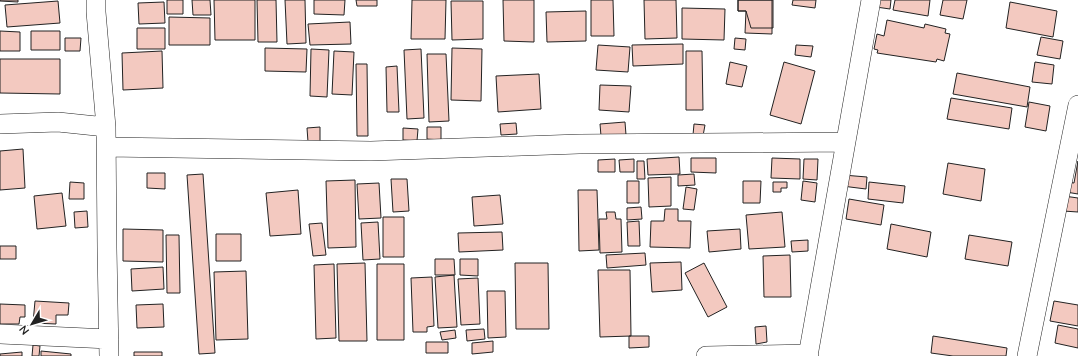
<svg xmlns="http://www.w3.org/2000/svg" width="1078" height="356" font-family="Mulish,sans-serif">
<rect width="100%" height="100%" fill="#fff"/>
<path fill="#f3c9c0" stroke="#222" d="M0,0H18V2L0,1Z
M167,0H183V14H167Z
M192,0H210L211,15H193Z
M214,0H255V40H215Z
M257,0H276L277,42H258Z
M285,0H305L306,43L287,44Z
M314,0H345L344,15L314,14Z
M356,0H377V6H357Z
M412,0H446L445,39H411Z
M503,0H534V42L504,41Z
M591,0H613L614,36H591Z
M644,0H676L677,38L645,39Z
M738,0H772V34L745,33L746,11H738Z
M738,0H773V28H751L746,11H738Z
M793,0H816L815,8L792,5Z
M877,0H891L890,9L876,7Z
M895,0H930L928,16L893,10Z
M943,0H967L963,19L940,15Z
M58,1L60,23L7,27L5,5Z
M451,1H483V39L452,40Z
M164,2L165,23L139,24L138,3Z
M1010,2L1057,11L1053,37L1006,28Z
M682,8L725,9L724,40L682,39Z
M586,11V41L547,42L546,12Z
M169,17L210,18V45H169Z
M887,20L924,28L925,24L946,29L945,33L950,34L944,61L937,59L936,62L877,53L878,50L874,49L877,34L884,36Z
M350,22L351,44L310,45L308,24Z
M137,28H165V49H137Z
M0,31L20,32V51H0Z
M31,31H60V50H31Z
M1041,37L1063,41L1060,59L1037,55Z
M65,38H81L80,51H65Z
M735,38L746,39L745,50L734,49Z
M683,44V64L633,66L632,45Z
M598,45L630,47L628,72L596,70Z
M796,45L813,46L811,57L795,55Z
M265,48L307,49L306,72L265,71Z
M452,48L482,49L481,101L451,100Z
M311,49L329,50L327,97L310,96Z
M421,49L424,118L407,119L404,50Z
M162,51L163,88L123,90L122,53Z
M334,51L354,52L352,95L332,94Z
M686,51H702L703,110H686Z
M427,54H446L449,121L429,122Z
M0,59H60V94L0,93Z
M730,62L747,66L742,87L726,84Z
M784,62L815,71L801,124L770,115Z
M1035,62L1054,65L1052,84L1032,82Z
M356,64H367L368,136H357Z
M397,66L399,112H387L386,67Z
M957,73L1030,87L1027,107L953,94Z
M539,74L541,109L498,112L496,76Z
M600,85L631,86L629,112L599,110Z
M951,98L1012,108L1009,129L947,119Z
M1029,102L1050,106L1046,131L1025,127Z
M625,122L626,135L601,136L600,124Z
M516,123L517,134L501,135L500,124Z
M694,124L705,125L703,136L693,135Z
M320,127V142H308L307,128Z
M427,127H441V140L427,139Z
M403,128L418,129L417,141L403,140Z
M23,149L25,188L0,190V151Z
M679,157L680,174L648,175L647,159Z
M691,158H716V173L691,172Z
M772,158L800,159V179L771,178Z
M615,159V172H598V160Z
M634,159V172H620L619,160Z
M804,159H818L817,180L803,179Z
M637,161H644L645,179H637Z
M1078,161V194L1066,192L1067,182L1074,183Z
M948,163L985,169L981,201L943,194Z
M147,173H165V189L147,188Z
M203,174L215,353L199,354L187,175Z
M694,174L695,185L678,186V175Z
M843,175L867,177L866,189L842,186Z
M671,177V206L649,207L648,178Z
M391,179H407L409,211L393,212Z
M355,180L356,247L328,248L326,181Z
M627,181H639V203H627Z
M743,181H761L760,203H743Z
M803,181L817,183L815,202L801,200Z
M70,182L84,183V199H69Z
M773,182H787V188H781V192H773Z
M869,182L905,186L903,203L868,199Z
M379,183L381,218L359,219L357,184Z
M686,187L697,189L694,210L683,209Z
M298,190L301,234L270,236L266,193Z
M578,190H597L599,250L579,251Z
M62,193L66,226L37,229L34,196Z
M500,195L503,224L474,226L472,197Z
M1064,196L1078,198V212L1063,211Z
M849,199L884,205L881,225L846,219Z
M641,207L642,219L627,220V208Z
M665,209H678V221H691L690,248L650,247L651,221H664Z
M87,211L88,227L75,228L74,212Z
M606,212H615L616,219H621L622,252L600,253L599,219H607Z
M782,212L785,247L749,249L746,215Z
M383,217H404V257H383Z
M639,221L640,246H628L627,222Z
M378,222L380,259L363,260L361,223Z
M322,223L326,255L313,256L309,224Z
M891,224L931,232L927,257L887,249Z
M123,229L163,230V262L123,261Z
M740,229L741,249L709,252L707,231Z
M502,232L503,250L459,252L458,233Z
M216,234H241V261H216Z
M166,235H179L180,293H167Z
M969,235L1012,242L1008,266L965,259Z
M808,240V251L792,252L791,241Z
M0,246H16V259H0Z
M645,253L646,265L607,268L606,255Z
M790,255L791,297H764L763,256Z
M435,259H454L455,275H435Z
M460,259H478V276L460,275Z
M681,262L682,290L652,292L650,263Z
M365,263L367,341H339L337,264Z
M515,263H548L549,329H516Z
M704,263L727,307L708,317L685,273Z
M334,264L336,338L316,339L314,265Z
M377,264H404V340H377Z
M163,267L164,289L132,291L131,269Z
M598,270H630L631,336L600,337Z
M246,271L248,339L216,340L214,272Z
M454,275L457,327L438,328L435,277Z
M432,277L434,326L427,327V332H413L411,278Z
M478,278L480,324L461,325L458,279Z
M487,291H505L506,337L488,338Z
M35,301L69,303L68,315H56V324L33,323Z
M1054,301L1078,305V326L1050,321Z
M0,304L25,305V317H20L19,324H0Z
M163,304L164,327L137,328L136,305Z
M1058,325L1078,329V348L1055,343Z
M766,326L767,342L756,344L755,327Z
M484,329L485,339L467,341L466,330Z
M455,330L456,338L442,340L440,332Z
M629,336H649V347L629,348Z
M933,336L1007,348L1006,356H953L931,353Z
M493,341V352L472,354V343Z
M426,342H448V353H426Z
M33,345L40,346L39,356H32Z
M41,351L71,354V356H41Z
M22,352V356H0V354Z
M134,352H162V356H134Z"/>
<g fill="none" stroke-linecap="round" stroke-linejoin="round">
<defs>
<path id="minor" d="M96,0V12L106,127L107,248L109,356
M0,124L58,122L106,127
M107,147L371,151L579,144L846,142
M0,334L109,339
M706,356L809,354
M808,356L871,0
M1027,356L1078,105"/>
</defs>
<use href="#minor" stroke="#222" stroke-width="20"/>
<use href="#minor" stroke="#fff" stroke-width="19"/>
</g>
<g transform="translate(32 324) rotate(232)" stroke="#ffffff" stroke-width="3" paint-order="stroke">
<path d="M0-3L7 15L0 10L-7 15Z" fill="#222222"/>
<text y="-6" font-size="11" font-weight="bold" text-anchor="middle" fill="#222222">N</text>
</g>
</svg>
